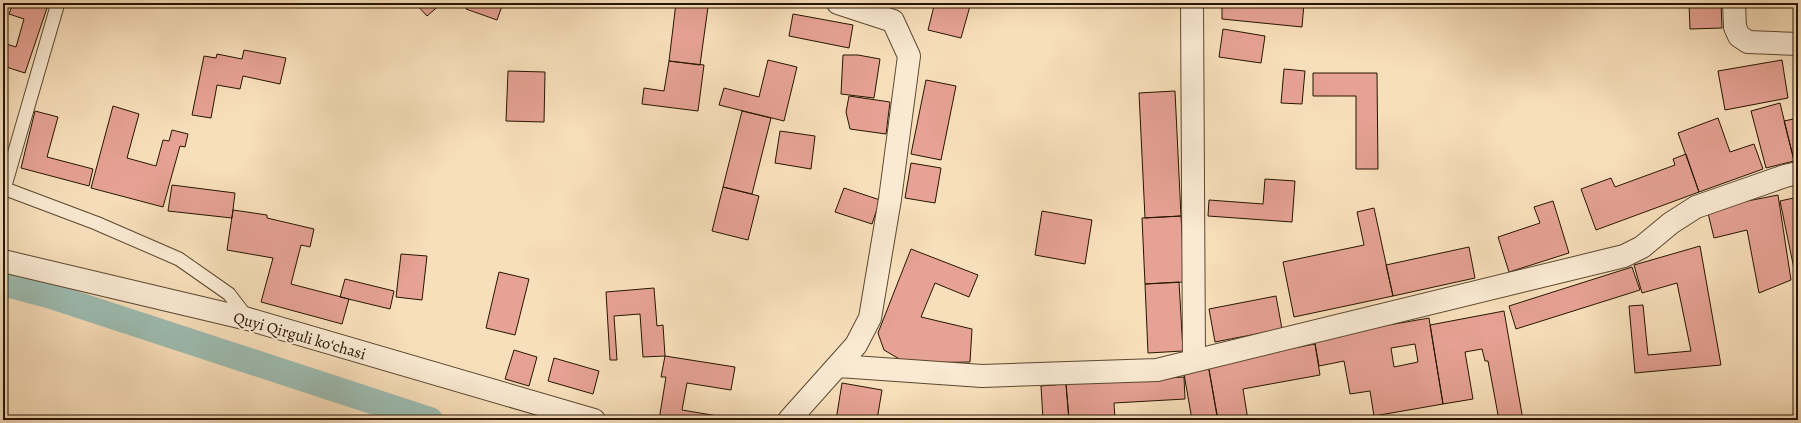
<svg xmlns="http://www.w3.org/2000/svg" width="1801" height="423" font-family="Alegreya,serif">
<rect width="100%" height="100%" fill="#f8dfbb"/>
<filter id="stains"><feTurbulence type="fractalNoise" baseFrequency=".005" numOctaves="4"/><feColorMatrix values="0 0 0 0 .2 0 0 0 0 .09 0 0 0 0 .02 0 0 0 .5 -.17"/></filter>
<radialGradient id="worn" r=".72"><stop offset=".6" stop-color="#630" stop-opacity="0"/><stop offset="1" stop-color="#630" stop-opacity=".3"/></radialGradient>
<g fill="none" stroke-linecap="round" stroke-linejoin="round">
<path stroke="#9dbcb1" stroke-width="26" d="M3,283L48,295L430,420"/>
</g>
<path fill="#e6a294" stroke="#261500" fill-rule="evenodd" d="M13,3H32L47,8L25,73L3,66V43L16,47L24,19L9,14Z
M415,3H442L427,16Z
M468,3H503L497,20L466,9Z
M676,3L708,7L700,65L669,61Z
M925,3H958L970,6L961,38L928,30L934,6Z
M1222,3H1254L1285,6L1286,3H1304L1302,27L1222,19Z
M1689,3H1721L1722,28L1690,29Z
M1759,3H1798V6L1759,7Z
M793,14L853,25L849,48L789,36Z
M1223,29L1265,36L1261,63L1219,57Z
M244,50L286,58L280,84L243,76L240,89L217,85L211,118L192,115L204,56L216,58L217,54L242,59Z
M843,55H858L880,59L874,98L841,94Z
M768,60L797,67L784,121L719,105L724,88L759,97Z
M1782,60L1788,98L1725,110L1718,71Z
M669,61L704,65L698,111L642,104L644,88L664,91Z
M1284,69L1305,71L1302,104L1281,103Z
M508,71L545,72L544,122L506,121Z
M1313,73H1377L1378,169H1356V96H1313Z
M926,80L956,86L941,160L911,154Z
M1175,91L1181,216L1145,218L1139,93Z
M849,96L890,102L886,134L850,129L846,112Z
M1780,103L1794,161L1766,168L1751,111Z
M113,106L139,114L127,158L156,166L163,140L169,141L172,130L188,134L185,147L180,146L163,207L91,188Z
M35,111L58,117L47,157L93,169L89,186L21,168Z
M742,111L771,118L752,194L723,187Z
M1718,118L1730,152L1754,144L1763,169L1699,192L1678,133Z
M1798,118V163L1795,164L1784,121Z
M780,131L815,136L811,169L775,163Z
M1686,154L1699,192L1596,230L1581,189L1611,178L1615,187L1675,165L1673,159Z
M911,163L941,168L935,203L905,198Z
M1265,179L1295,181L1292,222L1208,216L1209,200L1263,204Z
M172,185L235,193L232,218L168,211Z
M723,187L759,196L748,240L712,231Z
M844,188L880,200L872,224L835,212Z
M1778,195L1791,280L1759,293L1747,230L1714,238L1707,209Z
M1798,197V288L1780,201Z
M1553,201L1569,253L1509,272L1498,237L1540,223L1534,207Z
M1374,208L1393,296L1294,317L1283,262L1364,245L1357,212Z
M233,210L267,215V218L314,229L310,247L301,245L291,284L349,299L342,324L261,302L273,258L227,250Z
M1042,211L1092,220L1085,264L1035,255Z
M1181,216L1185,282L1145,284L1142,218Z
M1700,246L1721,365L1635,373L1629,306L1643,305L1648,355L1691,351L1677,283L1642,293L1634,265Z
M1469,247L1475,278L1393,296L1386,265Z
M911,249L978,275L969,297L935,283L921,317L972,329L970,362L906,363L884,350L878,333Z
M401,254L427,256L422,300L396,297Z
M1632,267L1640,290L1516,329L1509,306Z
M499,272L529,279L515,335L486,328Z
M345,279L394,291L390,309L340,297Z
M1179,282L1183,351L1148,353L1145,284Z
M654,288L657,326L663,325L665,356L643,357L640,314L614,316L617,360H610L606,292Z
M1276,296L1282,329L1215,342L1209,309Z
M1504,311L1523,420H1499L1488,361H1485L1482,349L1465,352L1473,399L1443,404L1430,325Z
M1429,318L1443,404L1374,416L1370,391L1350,394L1344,361L1319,366L1314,338ZM1415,344L1418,362L1394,367L1391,348Z
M1315,344L1320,375L1243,389L1248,420H1218L1208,364Z
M514,350L537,357L529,386L505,379Z
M665,356L735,367L731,390L687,383L682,410L736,419V420H659L666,377H661Z
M554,358L599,371L593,394L548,381Z
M1208,364L1217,416L1192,420L1183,368Z
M1184,377L1185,399L1114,403L1115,420H1069L1066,384Z
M842,383L882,390L877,420H836Z
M1066,384L1069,420H1043L1041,386Z"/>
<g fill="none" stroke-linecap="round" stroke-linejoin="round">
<defs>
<path id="lane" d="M3,188L96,223L179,259L229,294L248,319
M4,189L58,3"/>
<path id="street" d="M1192,3L1194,361
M1734,3L1735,27L1739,36L1748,42L1798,44
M3,261L248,319L594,420
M839,366L982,376L1157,370L1624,256L1642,247L1671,223L1696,207L1785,176L1798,173
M789,420L856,345L870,318L890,199L909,56L893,21L838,3"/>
</defs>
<use href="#lane" stroke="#5a482f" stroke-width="15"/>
<use href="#street" stroke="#5a482f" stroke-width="24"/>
<use href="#lane" stroke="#faead3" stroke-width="13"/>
<use href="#street" stroke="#faead3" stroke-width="22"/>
</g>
<g text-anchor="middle" stroke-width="4" stroke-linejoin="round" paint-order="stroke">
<g font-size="16" fill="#261500" stroke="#faead3">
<text transform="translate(300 335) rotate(16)" y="6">Quyi Qirguli koʻchasi</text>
</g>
</g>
<rect width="1801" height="423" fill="none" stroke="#f8dfbb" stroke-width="16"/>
<rect x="4" y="4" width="1793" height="415" fill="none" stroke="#261500" stroke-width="2"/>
<rect x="8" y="8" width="1785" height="407" fill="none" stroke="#261500"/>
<rect width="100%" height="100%" filter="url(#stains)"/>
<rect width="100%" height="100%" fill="url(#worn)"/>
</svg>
